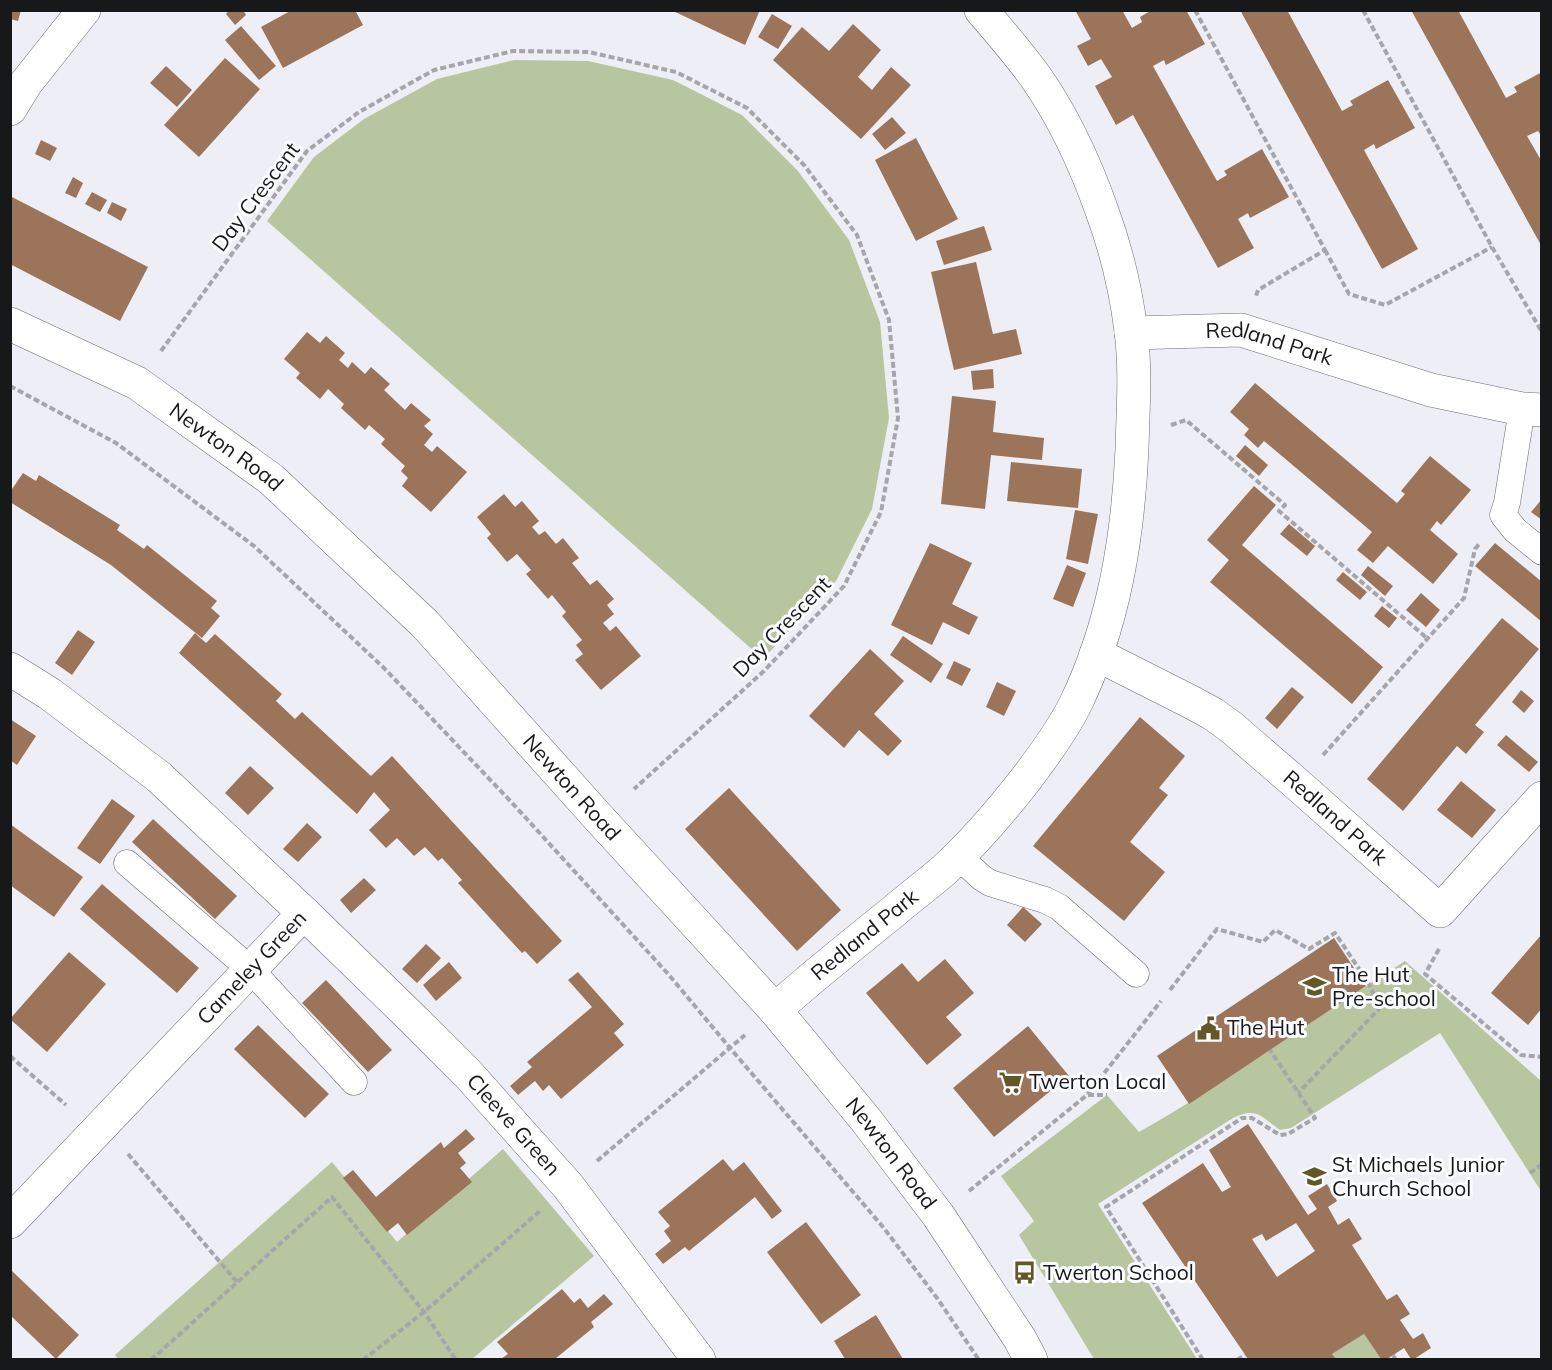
<svg xmlns="http://www.w3.org/2000/svg" width="1552" height="1370" font-family="Mulish,sans-serif">
<rect width="100%" height="100%" fill="#edeef6"/>
<path fill="#b7c69e" d="M514,60L588,61L673,80L742,115L798,171L849,240L880,322L889,418L872,509L836,581L763,659L267,221L314,157L364,119L437,79Z
M1405,961L1541,1081V1191L1440,1033L1291,1128L1280,1130C1260,1116 1257,1107 1233,1118L1098,1204L1197,1359H1094L1019,1235L1034,1221L1001,1176L1107,1095L1139,1132C1231,1080 1316,1017 1405,961Z
M503,1149L594,1256L472,1359L119,1360L115,1355L332,1162L397,1242Z
M1364,1334L1381,1359H1336L1332,1354Z"/>
<path fill="#9c745a" fill-rule="evenodd" d="M10,10H21L18,21L10,19Z
M229,10H243L246,15L235,25L226,14Z
M292,10H355L363,25L283,68L261,27Z
M671,10H760L745,45Z
M1075,10H1122L1132,28L1142,22L1140,17L1152,10H1186L1205,44L1166,65L1164,60L1153,66L1190,133L1217,181L1227,175L1224,171L1262,149L1289,197L1250,218L1248,213L1238,219L1254,248L1218,268L1133,115L1116,125L1095,86L1112,77L1101,59L1088,66L1077,46L1091,39Z
M1240,10H1287L1342,111L1353,105L1350,101L1388,80L1415,128L1376,149L1374,144L1364,150L1418,249L1382,269Z
M1411,10H1458L1506,98L1517,92L1514,87L1542,72V137L1538,131L1527,136L1542,162V247Z
M772,14L792,26L778,49L758,37Z
M853,24L881,50L858,77L872,90L891,67L911,85L861,139L773,60L802,27L829,51Z
M241,26L276,66L259,80L225,40Z
M225,58L260,89L199,157L164,125Z
M166,66L192,90L177,107L150,83Z
M892,117L906,133L885,150L872,134Z
M916,138L958,219L916,241L875,160Z
M41,140L57,148L50,161L35,154Z
M73,177L83,183L76,198L65,193Z
M92,192L107,200L100,212L85,204Z
M10,196L148,267L120,321L10,264Z
M112,202L127,209L121,221L107,213Z
M984,226L992,250L944,265L936,241Z
M976,262L993,334L1016,329L1022,354L954,370L931,272Z
M307,332L320,343L326,336L345,353L339,360L348,368L352,362L365,374L371,367L390,384L384,390L405,410L411,403L431,420L424,426L433,434L424,445L432,452L437,446L467,472L431,512L402,486L408,478L401,471L405,466L381,444L385,439L369,425L365,430L341,408L344,404L328,389L320,399L296,378L300,373L284,359Z
M993,369L994,388L973,390L971,371Z
M1255,383L1397,503L1405,494L1401,491L1430,456L1471,490L1441,525L1437,521L1430,530L1458,554L1433,584L1388,546L1373,563L1357,550L1372,532L1264,441L1258,448L1244,435L1249,429L1230,412Z
M952,396L996,401L993,432L1044,438L1042,460L991,455L985,509L941,504Z
M1245,445L1268,465L1259,476L1236,456Z
M1011,462L1082,469L1078,508L1007,501Z
M23,473L36,481L39,475L120,525L117,530L144,549L147,545L217,601L211,608L220,616L202,638L111,565L10,502V492Z
M1254,486L1276,505L1242,545L1383,667L1352,704L1210,582L1229,560L1207,540Z
M504,494L515,507L522,501L539,521L532,527L539,535L545,531L556,544L563,538L579,558L572,563L590,585L597,580L614,599L607,605L614,614L603,623L610,631L616,626L641,656L601,690L575,660L583,654L576,645L582,640L562,616L566,612L552,595L548,599L526,574L531,570L517,554L507,562L487,538L491,534L477,517Z
M1542,499V520L1531,512Z
M1075,510L1098,514L1088,564L1066,559Z
M1289,524L1315,546L1307,556L1280,534Z
M930,543L972,563L952,604L978,617L969,635L943,622L932,645L891,625Z
M1495,543L1542,582V622L1475,566Z
M1067,565L1086,573L1073,607L1053,599Z
M1368,566L1393,586L1385,596L1361,575Z
M1343,572L1367,592L1360,600L1336,580Z
M1421,593L1440,610L1426,627L1406,610Z
M1382,606L1397,618L1389,628L1374,616Z
M1502,618L1539,649L1475,725L1484,732L1466,754L1457,746L1403,811L1367,779Z
M78,630L95,642L72,675L55,663Z
M195,633L206,643L215,634L282,694L276,701L295,719L302,712L371,776L392,756L562,941L537,964L525,951L522,953L458,883L462,880L442,858L438,861L425,847L414,856L397,838L386,848L369,830L390,810L374,792L357,814L179,653Z
M903,636L943,664L931,683L890,655Z
M870,649L904,681L874,714L902,741L888,756L859,730L844,748L809,716Z
M954,661L971,669L962,686L946,678Z
M997,682L1016,691L1004,716L986,707Z
M1292,687L1304,697L1277,729L1265,718Z
M1521,690L1534,701L1524,713L1512,702Z
M1140,717L1185,756L1159,788L1168,795L1130,842L1165,872L1124,921L1033,846Z
M10,719L36,736L17,765L10,760Z
M1506,735L1538,762L1529,772L1497,745Z
M250,766L274,788L248,815L225,793Z
M1461,781L1496,810L1472,838L1437,810Z
M729,788L841,910L797,951L685,829Z
M112,799L135,816L100,864L77,848Z
M153,819L237,896L215,919L132,842Z
M307,823L322,837L298,862L283,849Z
M10,824L83,877L54,917L10,885Z
M364,878L376,890L351,913L340,900Z
M102,884L199,968L177,993L80,909Z
M1023,907L1042,924L1025,942L1007,925Z
M1542,934V1008L1528,1025L1491,993Z
M1334,938L1366,986L1189,1104L1157,1056Z
M426,944L441,958L417,983L402,969Z
M69,952L106,984L47,1052L10,1019Z
M945,959L974,993L946,1017L962,1035L927,1065L866,993L902,963L918,982Z
M449,962L462,978L436,1001L423,985Z
M578,972L624,1024L614,1033L624,1045L561,1099L549,1085L543,1091L535,1081L518,1095L510,1086L532,1067L527,1062L592,1007L568,980Z
M326,980L392,1050L368,1072L302,1003Z
M258,1025L329,1094L305,1118L234,1049Z
M1028,1026L1069,1076L994,1137L953,1088Z
M1248,1124L1308,1215L1317,1209L1308,1196L1327,1184L1337,1201L1328,1207L1338,1225L1349,1218L1362,1239L1352,1245L1387,1300L1397,1294L1410,1314L1400,1320L1413,1339L1423,1333L1431,1348L1414,1359H1411L1404,1348L1387,1359H1381L1364,1334L1332,1354L1336,1359H1248L1142,1203L1203,1163L1222,1192L1231,1187L1209,1150ZM1296,1223L1315,1251L1277,1277L1252,1239L1262,1234L1266,1241Z
M466,1129L475,1139L458,1153L466,1163L460,1168L472,1182L407,1235L398,1223L387,1232L343,1178L353,1170L376,1197L441,1142L444,1148Z
M723,1159L733,1171L744,1162L782,1211L772,1219L755,1197L689,1251L685,1247L663,1264L655,1254L671,1241L664,1231L670,1226L658,1212Z
M806,1222L861,1295L821,1324L767,1252Z
M12,1271L79,1335L56,1359L10,1315V1273Z
M562,1289L574,1303L580,1298L588,1308L604,1294L613,1304L591,1322L594,1327L555,1359H501L508,1354L497,1342Z
M876,1315L903,1359H845L834,1341Z"/>
<g fill="none" stroke-linecap="round" stroke-linejoin="round">
<defs>
<path id="service" d="M1522,409L1507,503L1503,515L1515,530L1542,552
M958,856L982,878L990,883L1045,900L1059,907L1136,974
M127,863L250,969L354,1082"/>
<g id="minor">
<path d="M10,109L26,83L84,10"/>
<path id="s1" d="M1131,333L1241,330L1431,390L1522,409L1542,410"/>
<path id="s2" d="M1096,654L1191,702L1213,714L1231,727L1297,784L1440,911L1542,798"/>
<path id="s3" d="M10,669L50,694L159,777L304,913L412,1018L469,1075L568,1186L699,1360"/>
<path id="s4" d="M775,1010C813,976 853,944 893,912C909,898 927,885 943,871C973,844 1001,811 1026,779C1042,758 1063,729 1075,705C1114,625 1128,537 1132,449C1133,410 1136,370 1131,331C1126,291 1116,249 1102,211C1086,166 1064,118 1037,79C1020,55 1001,33 981,10"/>
<path id="s5" d="M10,1222L304,913"/>
</g>
<g id="tertiary">
<path id="s6" d="M10,324L137,383L271,479L425,624L597,816L775,1010L866,1120L938,1215L1020,1339L1031,1360"/>
</g>
</defs>
<use href="#service" stroke="#6c6d74" stroke-width="27"/>
<use href="#minor" stroke="#6c6d74" stroke-width="34"/>
<use href="#tertiary" stroke="#6c6d74" stroke-width="34"/>
<path stroke="#a5a6ac" stroke-width="4" stroke-dasharray="6 3" stroke-linecap="butt" d="M1195,10L1325,250L1258,290L1256,296
M1363,10L1492,247L1542,332
M1325,250L1349,294L1385,305L1492,247
M161,351L307,151L359,112L434,70L513,51L589,52L676,72L747,108L804,165L857,235L889,320L898,418L881,512L844,586L764,671L634,789
M10,386L116,443L254,546L384,668L515,806L669,975L730,1048L883,1227L937,1298L979,1360
M1171,425L1186,420L1285,505L1279,511L1428,639
M1323,755L1464,598L1475,549L1480,543
M1439,949L1425,974L1521,1055L1542,1057
M1170,990L1217,929L1263,942L1275,930L1309,949L1335,933L1369,984L1380,1008L1298,1093
M10,1056L66,1105
M1088,1095H1107
M128,1154L237,1282
M597,1161L745,1035
M1530,1173L1542,1164
M969,1191L1087,1095L1161,1001
M1393,1355L1396,1360
M151,1360L332,1197L424,1312L456,1360
M363,1360L424,1312L540,1211
M1203,1360L1106,1207L1242,1118H1252L1280,1135L1288,1134L1315,1118L1270,1050
M1237,1360L1245,1355"/>
<use href="#service" stroke="#fff" stroke-width="26"/>
<use href="#minor" stroke="#fff" stroke-width="33"/>
<use href="#tertiary" stroke="#fff" stroke-width="33"/>
</g>
<defs>
<symbol id="school-bare" viewBox="-9 -9 18 18"><path d="M0-5L7-2L0 1L-7-2ZM-4 1L0 2.5L4 1V4Q0 6-4 4Z" fill="#625825" stroke="#fbfcff" stroke-width="2.5" paint-order="stroke"/></symbol>
<symbol id="civic-bare" viewBox="-9 -9 18 18"><path d="M-.6-6.5H3V-4.5H.6V-3L4-1V1h2V6H-6V1h2V-1L-.6-3ZM-1.2 2.5V6h2.4V2.5Z" fill="#625825" stroke="#fbfcff" stroke-width="2.5" paint-order="stroke"/></symbol>
<symbol id="supermarket-bare" viewBox="-9 -9 18 18"><path d="M-6-5.5h2.5l.6 2H6L4.5 2H-2.5L-4.4-4H-6ZM-1.5 3.2a1.3 1.3 0 1 0 .1 0ZM3 3.2a1.3 1.3 0 1 0 .1 0Z" fill="#625825" stroke="#fbfcff" stroke-width="2.5" paint-order="stroke"/></symbol>
<symbol id="bus-bare" viewBox="-9 -9 18 18"><path d="M-5-6H5V4H4V6H2V4H-2V6H-4V4H-5ZM-3.5-4V0h7V-4ZM-3.5 1.2v1.5H-2V1.2ZM2 1.2v1.5H3.5V1.2Z" fill="#625825" stroke="#fbfcff" stroke-width="2.5" paint-order="stroke"/></symbol>
</defs>
<g fill-rule="evenodd">
<use href="#school-bare" x="1298" y="970" width="33" height="33"/>
<use href="#civic-bare" x="1192" y="1012" width="33" height="33"/>
<use href="#supermarket-bare" x="994" y="1066" width="33" height="33"/>
<use href="#school-bare" x="1298" y="1160" width="33" height="33"/>
<use href="#bus-bare" x="1008" y="1256" width="33" height="33"/>
</g>
<g text-anchor="middle" stroke-width="6" stroke-linejoin="round" paint-order="stroke">
<g font-size="21" fill="#17181a" stroke="#fbfcff">
<text transform="translate(256 197) rotate(-53)" y="7">Day Crescent</text>
<text dy="7" stroke="none"><textPath href="#s1" startOffset="140">Redland Park</textPath></text>
<text dy="7" stroke="none"><textPath href="#s6" startOffset="250">Newton Road</textPath></text>
<text transform="translate(782 627) rotate(-46)" y="7">Day Crescent</text>
<text dy="7" stroke="none"><textPath href="#s6" startOffset="736">Newton Road</textPath></text>
<text dy="7" stroke="none"><textPath href="#s2" startOffset="292">Redland Park</textPath></text>
<text dy="7" stroke="none"><textPath href="#s4" startOffset="117">Redland Park</textPath></text>
<text dy="7" stroke="none"><textPath href="#s5" startOffset="351">Cameley Green</textPath></text>
<text dy="7" stroke="none"><textPath href="#s3" startOffset="681">Cleeve Green</textPath></text>
<text dy="7" stroke="none"><textPath href="#s6" startOffset="1222">Newton Road</textPath></text>
</g>
<g font-size="21" fill="#17181a" stroke="#fbfcff" text-anchor="start">
<text x="1332" y="982">The Hut<tspan x="1332" dy="24">Pre-school</tspan></text>
<text x="1227" y="1035">The Hut</text>
<text x="1029" y="1089">Twerton Local</text>
<text x="1332" y="1172">St Michaels Junior<tspan x="1332" dy="24">Church School</tspan></text>
<text x="1043" y="1280">Twerton School</text>
</g>
</g>
<rect width="1552" height="1370" fill="none" stroke="#17181a" stroke-width="24"/>
</svg>
